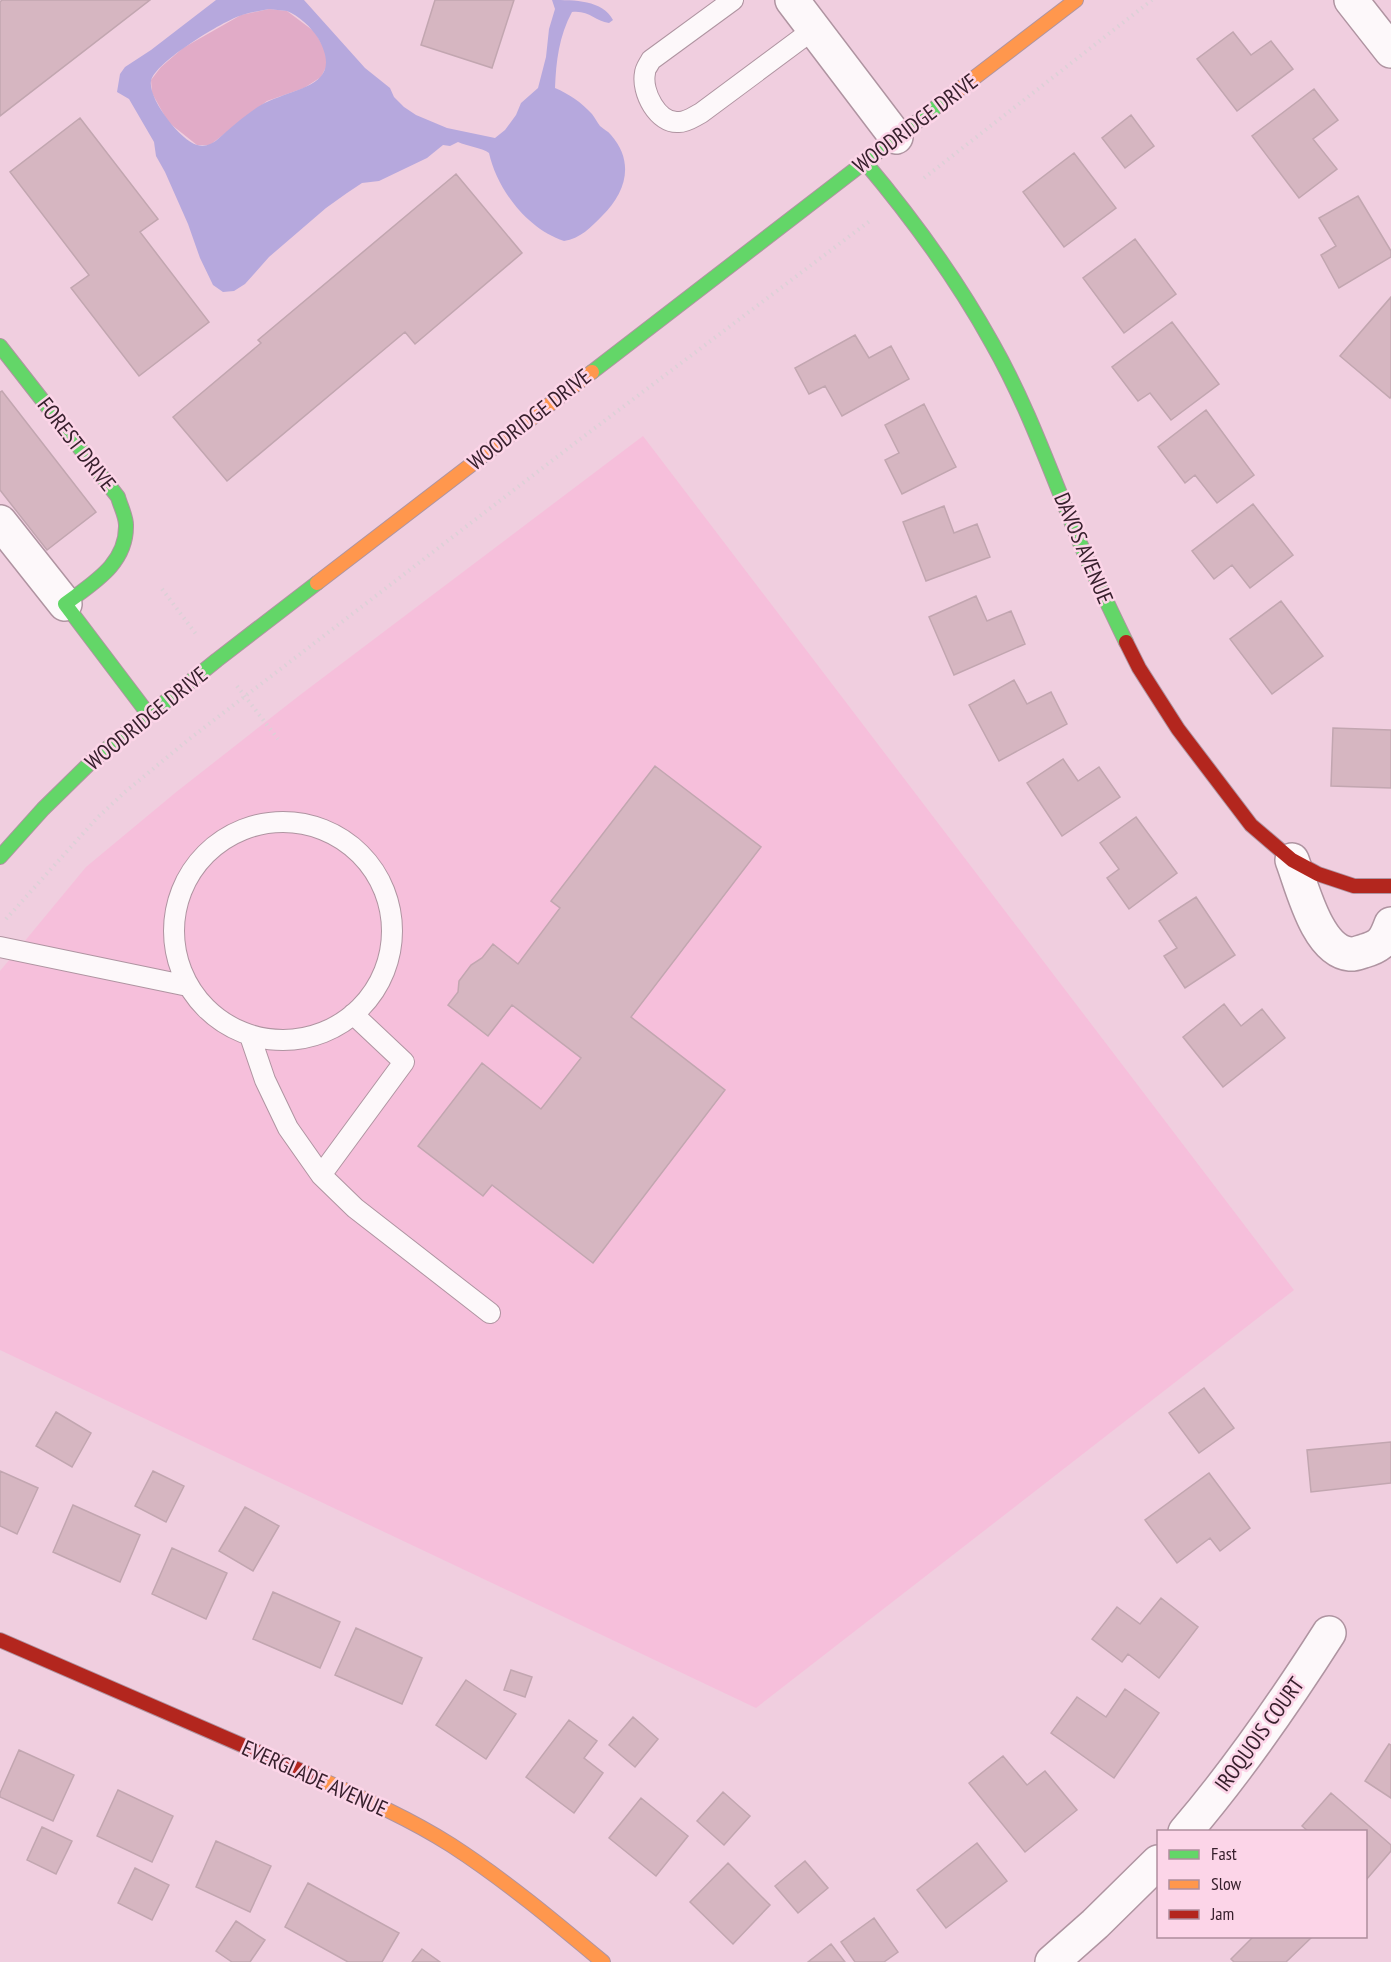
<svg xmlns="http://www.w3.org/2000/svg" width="1391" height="1962" font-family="'PT Sans Narrow',sans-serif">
<rect width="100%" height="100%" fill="#f0cedf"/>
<path fill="#f6bfdb" d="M643,436L1294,1290L756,1708L0,1350V971L86,867L175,793L300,695Z"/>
<path fill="#e1abc7" d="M269,9L287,11L315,32L325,50L327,65L321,77L304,88L267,101L210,145H197L168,122L152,93L151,80L161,67L183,48L241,15Z"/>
<path fill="#b6a8dd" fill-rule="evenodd" d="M216,0H304L365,68L390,88L394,97L404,107L416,115L447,128L495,138L505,130L516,115L521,103L538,88L546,57L549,29L555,9L552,0C574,0 603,0 613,20L609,23C595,21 589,10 572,12C559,36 556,61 555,88C569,94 581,102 592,114C595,118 597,122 600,126C603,129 608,131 611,135C635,162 626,193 602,216C591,227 580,239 564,241C527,229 497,189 489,153C483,148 467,146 458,142L450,146L443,145L427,158L379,181L362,183L347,193L326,208L269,257L245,284L234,291L223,292L213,285L200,258L188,224L165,172L156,156L154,142L129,99L117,92L120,74L125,67L151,50ZM269,9C274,10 281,10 287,11C298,15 312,28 318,38C344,84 301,87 269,101C251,109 233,126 218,139C212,144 206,147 197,145C180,140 148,99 151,81C155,62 223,21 242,15C251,12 260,11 269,9Z"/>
<path fill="#d6b6c1" stroke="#c2a6b0" stroke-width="1.5" d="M2,0H150L0,116V2Z
M435,0H514L492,68L421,45Z
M1233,32L1251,55L1271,41L1293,69L1237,111L1197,59Z
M1314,89L1338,120L1313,139L1337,169L1299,198L1252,136Z
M1131,115L1154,146L1125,168L1102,138Z
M80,118L158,219L140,232L209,322L139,376L71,288L89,275L10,172Z
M1074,153L1116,208L1064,247L1023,192Z
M456,174L522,253L415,344L405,332L227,481L173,417L261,343L258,340Z
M1358,196L1391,251V257L1339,288L1321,255L1336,246L1319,218Z
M1135,239L1176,294L1124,333L1083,278Z
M1391,297V396L1390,398L1340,356Z
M1172,322L1219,384L1171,420L1150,393L1138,401L1112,367Z
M855,335L869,358L891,346L909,379L842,416L825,386L809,394L795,368Z
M2,391L96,512L47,550L0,490V392Z
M924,404L956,467L902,494L885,460L899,453L885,425Z
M1206,410L1254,475L1217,503L1195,475L1185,483L1158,447Z
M1253,504L1293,555L1250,588L1232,565L1214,579L1192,551Z
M944,506L954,533L977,524L990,557L926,581L903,522Z
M976,596L987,621L1011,611L1025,644L954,675L929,617Z
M1281,601L1323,656L1272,694L1230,639Z
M1014,680L1027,704L1051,692L1067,724L999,761L969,705Z
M1333,728L1391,730V788L1331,786Z
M1063,759L1078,781L1099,767L1120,797L1062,836L1027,783Z
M655,766L761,847L631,1017L725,1090L593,1263L492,1185L483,1196L418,1146L482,1063L541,1109L581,1058L512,1005L488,1036L448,1005L458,992L459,981L471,965L482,958L493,944L518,964L560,908L551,901Z
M1136,817L1177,873L1129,909L1107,878L1119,869L1100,843Z
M1196,897L1235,955L1185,988L1164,956L1177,948L1159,921Z
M1224,1004L1241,1026L1262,1009L1285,1038L1223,1087L1183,1037Z
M1204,1388L1234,1428L1199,1453L1169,1413Z
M56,1412L91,1433L72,1467L36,1446Z
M1391,1442V1483L1311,1492L1307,1450Z
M0,1471L38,1488L17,1534L0,1526Z
M153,1471L184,1486L166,1522L135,1506Z
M1209,1473L1250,1528L1220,1551L1210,1538L1177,1563L1145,1520Z
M73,1505L140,1535L120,1582L53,1552Z
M245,1507L279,1526L253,1571L219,1551Z
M172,1548L227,1573L206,1619L152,1594Z
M273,1592L340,1622L320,1668L253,1639Z
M1161,1598L1198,1627L1159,1678L1128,1654L1122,1662L1092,1639L1117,1607L1140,1624Z
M356,1628L422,1658L402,1704L335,1675Z
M511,1670L532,1677L525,1697L504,1690Z
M466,1680L516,1714L486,1759L436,1725Z
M1125,1689L1159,1713L1114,1778L1051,1733L1077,1697L1106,1717Z
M633,1717L658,1739L635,1767L609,1745Z
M569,1720L597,1741L584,1758L603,1773L574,1813L526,1777Z
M1389,1744L1391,1745V1798L1365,1781Z
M19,1750L74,1775L53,1821L0,1797V1793Z
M1003,1756L1027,1785L1045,1771L1077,1810L1025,1852L969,1783Z
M118,1790L173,1816L152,1862L97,1836Z
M723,1792L750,1816L724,1845L697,1821Z
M1331,1793L1391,1845V1851L1366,1880V1832H1309L1302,1826Z
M641,1798L688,1836L656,1876L609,1838Z
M42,1827L72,1841L56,1874L27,1860Z
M216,1841L271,1866L250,1912L196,1887Z
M977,1843L1007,1881L946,1928L917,1890Z
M805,1861L828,1888L798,1913L775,1886Z
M728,1863L770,1905L733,1944L690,1902Z
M135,1868L169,1885L152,1920L118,1903Z
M308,1883L399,1933L382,1962H348L285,1927Z
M874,1918L898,1952L884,1962H855L841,1942Z
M236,1921L265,1940L250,1962H232L216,1951Z
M1254,1936H1313L1286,1962H1234L1231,1959Z
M831,1944L845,1962H808Z
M422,1949L440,1962H412Z"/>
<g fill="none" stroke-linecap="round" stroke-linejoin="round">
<defs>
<path id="lane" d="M733,0L651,60C649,64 645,69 645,73C641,92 658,124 679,122C687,122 693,117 701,113L814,29
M174 931a109 109 0 1 1 218 0a109 109 0 1 1-218 0Z
M0,947L188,986
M250,1036L265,1080L288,1128L321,1175L355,1208L490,1313
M321,1175L404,1062L353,1014"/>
<path id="street" d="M792,0L896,137
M1351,0L1391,51
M0,522L65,604
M1292,860C1302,886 1317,951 1350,954C1354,955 1360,952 1364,951C1382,946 1385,940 1391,924
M1185,1832C1239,1769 1285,1702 1329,1633
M1052,1962L1095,1924L1158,1862"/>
<path id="fast" d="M864,161C912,218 956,278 992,343C1028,406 1052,476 1080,543C1094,576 1110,609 1126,642
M0,346L118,497C120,505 126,516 126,525C127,564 93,583 65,604L149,715
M592,372L957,91
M0,857L43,809L93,760L217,660L317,583"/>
<path id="slow" d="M957,91L1076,0
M317,583L592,372
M320,1779C365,1799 410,1819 451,1845C505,1880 554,1921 603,1962"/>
<path id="jam" d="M1126,642L1139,668L1178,729L1251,825L1292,860L1318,874L1354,886H1391
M0,1640L320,1779"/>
</defs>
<use href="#lane" stroke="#af94a1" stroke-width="22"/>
<use href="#street" stroke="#af94a1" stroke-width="36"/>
<use href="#fast" stroke="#af94a1" stroke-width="16"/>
<use href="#slow" stroke="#af94a1" stroke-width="16"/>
<use href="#jam" stroke="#af94a1" stroke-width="16"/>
<path stroke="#dcd1d7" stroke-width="4" stroke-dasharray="1.5 4.5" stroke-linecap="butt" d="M924,178L1152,0
M162,589L196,634
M237,686L278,739
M6,919L97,818L125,792L188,740L579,440L871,220"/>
<use href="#lane" stroke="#fdf8fa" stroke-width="20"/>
<use href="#street" stroke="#fdf8fa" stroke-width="33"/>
<use href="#fast" stroke="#63d668" stroke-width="14"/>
<use href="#slow" stroke="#ff974d" stroke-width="14"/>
<use href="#jam" stroke="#b3261e" stroke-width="14"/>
</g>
<g text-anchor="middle" stroke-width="5" stroke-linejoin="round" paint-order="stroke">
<g font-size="22" fill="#38202d" stroke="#fcd5e8">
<text transform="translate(915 123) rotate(-37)" y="8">WOODRIDGE DRIVE</text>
<text transform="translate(529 419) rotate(-38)" y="8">WOODRIDGE DRIVE</text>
<text transform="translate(77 444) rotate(52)" y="8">FOREST DRIVE</text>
<text transform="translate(1084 548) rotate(67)" y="8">DAVOS AVENUE</text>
<text transform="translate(146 718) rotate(-39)" y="8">WOODRIDGE DRIVE</text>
<text transform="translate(1259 1734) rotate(-54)" y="8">IROQUOIS COURT</text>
<text transform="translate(315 1778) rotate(24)" y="8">EVERGLADE AVENUE</text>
</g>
</g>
<rect x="1157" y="1830" width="210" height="108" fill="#fcd5e8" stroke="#ae8d9d" stroke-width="1.5"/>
<rect x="1169" y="1850" width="30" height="9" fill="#63d668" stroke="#ae8d9d" stroke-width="1.5"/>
<text x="1211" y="1860" font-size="18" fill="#38202d">Fast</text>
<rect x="1169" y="1880" width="30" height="9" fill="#ff974d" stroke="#ae8d9d" stroke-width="1.5"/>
<text x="1211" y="1890" font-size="18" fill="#38202d">Slow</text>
<rect x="1169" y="1910" width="30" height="9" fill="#b3261e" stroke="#ae8d9d" stroke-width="1.5"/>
<text x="1211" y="1920" font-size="18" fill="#38202d">Jam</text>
</svg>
